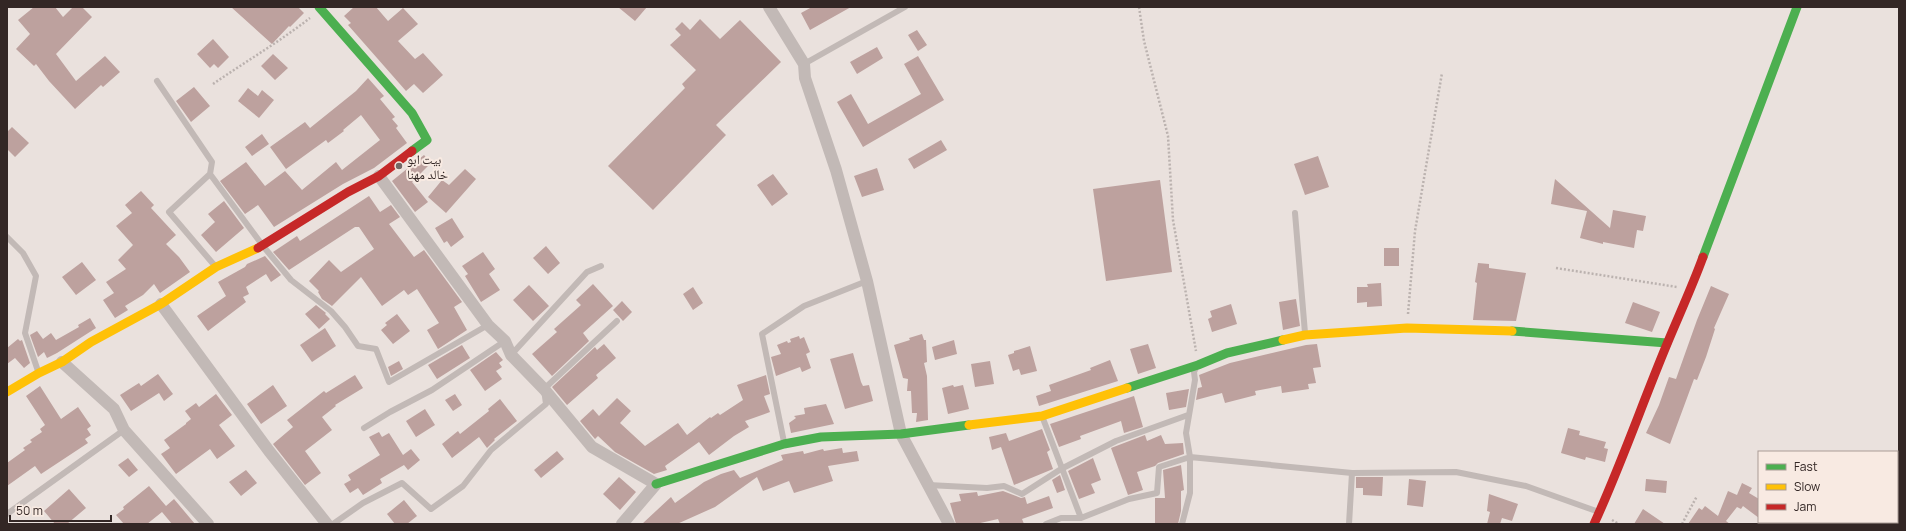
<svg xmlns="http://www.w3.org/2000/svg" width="1906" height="531" font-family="Manrope,'Noto Naskh Arabic',sans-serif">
<rect width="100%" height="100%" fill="#eae1dd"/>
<path fill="#bda19e" d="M34,7H55L63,17L73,7H82L92,17L56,54L76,81L105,56L120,72L103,87L101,85L75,109L49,81L36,64L34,66L16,49L30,34L18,20Z
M231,7H298L304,13L290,27L289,26L272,44Z
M354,7H376L388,21L403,8L418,24L398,41L415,59L423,53L443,75L423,93L414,84L406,91L348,25L351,23L344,16Z
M618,7H647L635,21Z
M812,7H851L810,30L801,13Z
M700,19L720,39L740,20L781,62L716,125L726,135L653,210L608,166L685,88L682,84L696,70L670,45L681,35L675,29L682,22L690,30Z
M917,30L927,45L918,51L908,35Z
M213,39L229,57L218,68L214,64L210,68L197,54Z
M877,47L883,58L857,74L850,62Z
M273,54L288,68L275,80L261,66Z
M918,56L944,100L863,147L837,102L851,94L868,124L921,94L904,64Z
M368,78L384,96L380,99L395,117L392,119L398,126L396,128L407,143L374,168L343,184L274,227L258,205L245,214L220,181L246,162L265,186L285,171L302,190L336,162L342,170L380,140L361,115L343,130L344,131L328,143L326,140L286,169L270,147L305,122L310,128L356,91Z
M194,87L210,106L191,122L176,101Z
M248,88L258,96L262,90L274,100L259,118L238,101Z
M12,127L29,143L15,157L7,149V132Z
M262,134L269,144L252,156L245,147Z
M941,140L947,150L914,169L908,159Z
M424,155L431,163L412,182L428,202L415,212L392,181Z
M1318,156L1329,187L1305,195L1294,164Z
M877,168L884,190L862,197L854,176Z
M465,169L476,179L446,213L428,197L442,180L449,185Z
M773,174L788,194L772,206L757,185Z
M1555,179L1610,228L1613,210L1646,216L1643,231L1637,230L1634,248L1603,242V244L1580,238L1587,211L1551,204Z
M1160,180L1172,272L1106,281L1093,189Z
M141,191L154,205L151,208L176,235L166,244L179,257L190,272L160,293L154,284L143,295L125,306L128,310L115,318L103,300L114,293L106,282L126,269L118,260L133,245L116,226L132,213L125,205Z
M369,196L380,212L391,205L400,217L389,224L414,257L424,250L462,302L454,307L467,330L438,349L427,330L439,323L417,289L408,295L404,290L382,306L361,277L332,306L322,299L318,292L319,291L309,281L329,260L341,272L374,249L359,227H355L289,270L273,252L297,236L300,241Z
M224,201L244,228L216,252L201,235L215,222L208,214Z
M452,218L464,237L451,247L447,241L444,243L435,228Z
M546,246L560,263L548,274L533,258Z
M1384,248H1399V266H1384Z
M483,252L495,269L489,274L500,290L481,302L465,276L468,274L462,266Z
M265,256L281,275L271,282L266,274L246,287L249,294L243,297L246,302L208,331L197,316L226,296L218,282L245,267L247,264Z
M82,262L96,280L76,295L62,277Z
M1478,263L1489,264V268L1526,273L1516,321L1473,320L1477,283L1475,282Z
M1381,283L1382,306L1367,307V302L1357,303V287H1368L1367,284Z
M593,284L613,306L583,333L589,341L552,376L532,354L557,332L554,329L581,305L576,300Z
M529,285L549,306L533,321L513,300Z
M1711,286L1729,294L1714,328L1715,329L1706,357L1697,380L1694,379L1670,444L1646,433L1659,405L1669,377L1676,379L1697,320Z
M693,287L703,303L693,310L683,294Z
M1296,299L1300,326L1283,330L1279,302Z
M622,301L632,312L623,321L613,310Z
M1633,302L1660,312L1652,332L1625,323Z
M1231,304L1237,324L1212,332L1208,319L1212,317L1210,311Z
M316,305L326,313L325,314L330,319L319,329L305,314Z
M397,314L410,331L393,344L381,330L387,325L385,323Z
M90,318L96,328L57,353L47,358L44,352L38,357L30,335L37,331L43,339L51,333L56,340L79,327L78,325Z
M325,328L336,346L312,362L300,345Z
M922,334L924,340H926L927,362L924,363L927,376L928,420L916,422L917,413H912L911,391H907L908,379L903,378L894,345L910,340L909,338Z
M799,336L800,339L804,337L810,352L806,354L811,368L802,372L800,367L776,376L771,357L781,354L777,345L787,341L788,343L791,342L790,339Z
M18,339L20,341L22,340L30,363L24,368L15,358L7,364V348Z
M954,340L957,354L935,360L932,347Z
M604,344L616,358L596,375L598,378L567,405L552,387L595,347L597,350Z
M1148,344L1156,368L1138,374L1130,349Z
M1317,344L1321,367L1313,368L1316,383L1308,384L1309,389L1282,393L1281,386L1255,391L1256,395L1225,403L1222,393L1196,400L1198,388L1202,387L1199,375L1230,363L1306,345Z
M462,345L470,358L437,379L428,365Z
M1030,346L1037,371L1021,375L1019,369L1013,371L1008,355L1014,353V351Z
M496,352L503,360L499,363L502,367L496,371L502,379L485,391L470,370Z
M853,353L861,382L863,386L869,385L873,401L845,409L830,359Z
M1110,360L1118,381L1039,406L1036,396L1051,391L1049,385L1091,370L1090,368Z
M399,361L403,369L391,376L388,367Z
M990,361L994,384L975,387L971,364Z
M158,374L173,394L164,401L159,393L131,411L120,395L139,383L141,386Z
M355,375L363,388L335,405L336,406L322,417L332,430L305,451L321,473L305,485L273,444L293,427L287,420L324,391L326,393Z
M766,375L770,394L764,396L770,412L745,421L749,427L734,436L709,455L699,442L665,466L667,470L654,474L615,452L598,436L595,439L580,421L593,409L599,416L617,398L631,411L620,423L645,446L678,423L687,435L710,417L711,418L718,413L720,415L743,400L737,385Z
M273,385L287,406L261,424L247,404Z
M953,385L954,387L963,385L969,409L948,414L942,388Z
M40,386L61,419L78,407L91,426L87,429L91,435L85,439L88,443L41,474L35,466L7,486V463L25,450L23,448L32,442L30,440L42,432L40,429L45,425L26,396Z
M1189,389L1186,407L1169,410L1166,393Z
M216,394L232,415L219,425L235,446L217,459L210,449L176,474L161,454L170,448L164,440L186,424V423L191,419L185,411L196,403L199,407Z
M455,394L462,405L453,411L445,400Z
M1134,396L1143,427L1124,433L1121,421L1080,436L1081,439L1059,447L1050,424Z
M500,399L517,421L494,439L495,440L487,448L479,437L452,458L442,444L458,431L460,434L489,411L488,409Z
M826,404L834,424L791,433L789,423L796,418L794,416L805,414L804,408Z
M425,409L435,425L416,437L406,421Z
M1568,428L1580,431L1579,435L1606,442L1604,448L1608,449L1605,462L1586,457L1585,460L1561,453Z
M1042,429L1050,450L1047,452L1053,469L1014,485L1001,447L992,450L989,437L1006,433L1009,441Z
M379,432L382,437L389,433L403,455L411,449L420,460L408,470L404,465L380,479L382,483L363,495L358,488L350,493L344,484L351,480L348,475L380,455L369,437Z
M1145,435L1147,441L1161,435L1165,444L1183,443L1184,454L1158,463L1155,466L1137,472L1143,490L1128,495L1111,448Z
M842,448L843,453L857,451L859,461L828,466L833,481L794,493L789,481L763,491L757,477L715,507L677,524H642L671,497L675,503L704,482L721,474L734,470L740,478L783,460L781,455L786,454L803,451L804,454L823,449L824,451Z
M557,451L564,459L541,478L534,470Z
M128,458L138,470L129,477L118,465Z
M1093,458L1101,480L1091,484L1095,493L1079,499L1068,471Z
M1181,465L1184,490L1181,491V511L1178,524H1155V498H1165L1163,470Z
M246,470L257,483L241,496L229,482Z
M1060,475L1065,490L1057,493L1052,480Z
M619,477L636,492L620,510L603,494Z
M1356,477H1383L1382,496L1363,495V488H1356Z
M1409,479L1426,481L1423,507L1407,505Z
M1646,479L1667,481L1666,493L1645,491Z
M1742,483L1752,488L1749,493L1759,499V518L1743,506L1741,509L1737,507L1726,521L1730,524H1688L1699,508L1702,510L1705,506L1718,516L1728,491L1737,495Z
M149,486L166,506L174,499L195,524H172L162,512L147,524H124L116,515L124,509L123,507Z
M69,489L86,508L67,524H55L44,511Z
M1003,491L1021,498L1025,497L1027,504L1049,496L1053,508L1022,519L1024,524H1000L998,519L976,524H956L950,503L961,501L959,494L977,492L978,496Z
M1489,494L1518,504L1512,521L1502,518L1500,524H1487L1490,512L1487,511Z
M404,500L417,516L407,524H395L387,514Z
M1643,509L1665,524H1634Z"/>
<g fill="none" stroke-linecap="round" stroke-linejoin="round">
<path stroke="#bbb2af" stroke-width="2.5" stroke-dasharray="2 2" stroke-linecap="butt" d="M1139,7L1144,41L1168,136L1173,220L1196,351
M213,84C245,62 279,42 310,18
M1556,268L1677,287
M1408,314L1415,231L1442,73
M1612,520L1619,524
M1682,524L1697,496"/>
<path stroke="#c2b9b6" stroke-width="6" d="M804,64L905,7
M157,81L212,162L210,174L263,246L291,280L331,311L345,327L358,346L376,349L389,382L488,325
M210,174L169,212L215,266
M1295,213L1305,333
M7,237L23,253L36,276L25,333L38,371
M511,355L587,272L601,266
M1042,416L1081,518
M364,428L390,412L432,390L505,341
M784,442L762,334L804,306L867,281
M928,485L987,488L1004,486L1022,494L1061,469L1116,441L1188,415
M7,514L124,430
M333,524L363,503L402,483L431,509L463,486L491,450L546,404L544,389L617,321
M1046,524L1061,518H1081L1129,499L1157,493L1159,467L1190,457L1352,473L1456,472L1526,486L1599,512
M1182,524L1190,493V457L1186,433L1195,380L1194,372L1196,368
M1349,524L1352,473"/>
<path stroke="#c2b9b6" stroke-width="12" d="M769,7L804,64L805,78L836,170L867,281L901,434L949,524
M379,176L488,325L505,341L511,355L544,389L592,447L656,484L622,524
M161,304L269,451L327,524
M62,362L114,409L124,430L208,524"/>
<path stroke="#4caf50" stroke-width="9" d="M319,7L412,113L427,140L412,151
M1703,257L1797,7
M1512,331L1667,343
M1127,388L1198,365L1227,353L1283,340
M656,484L784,444L821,437L901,434L969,425"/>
<path stroke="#ffc107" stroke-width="9" d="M1283,340L1305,335L1407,328L1512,331
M7,392L39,373L62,362L91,342L161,304L216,267L258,248
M969,425L1042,416L1127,388"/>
<path stroke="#c62828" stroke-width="9" d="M258,248L348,192L379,176L412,151
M1594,524C1621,465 1642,404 1667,344C1679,315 1692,287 1703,257"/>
</g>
<circle fill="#736865" stroke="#f8eae2" stroke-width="1.5" cx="399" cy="166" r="4"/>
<g text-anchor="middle" stroke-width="4" stroke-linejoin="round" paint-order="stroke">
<g font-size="13" fill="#332725" stroke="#f8eae2" text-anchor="start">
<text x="407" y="164">بيت ابو<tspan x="407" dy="15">خالد مهنا</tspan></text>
</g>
</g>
<rect width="1906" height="531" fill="none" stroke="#332725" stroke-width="16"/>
<rect x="1758" y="451" width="140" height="72" fill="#f8eae2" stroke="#a99c96"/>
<rect x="1766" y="464" width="20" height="6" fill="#4caf50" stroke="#a99c96"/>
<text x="1794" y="471" font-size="12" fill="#332725">Fast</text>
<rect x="1766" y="484" width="20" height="6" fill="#ffc107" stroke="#a99c96"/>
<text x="1794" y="491" font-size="12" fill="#332725">Slow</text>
<rect x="1766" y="504" width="20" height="6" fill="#c62828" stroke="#a99c96"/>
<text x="1794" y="511" font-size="12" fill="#332725">Jam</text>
<path d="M10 515v6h101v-6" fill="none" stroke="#332725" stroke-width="2"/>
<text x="16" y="515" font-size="12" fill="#332725" stroke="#f8eae2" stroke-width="3" paint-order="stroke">50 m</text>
</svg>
